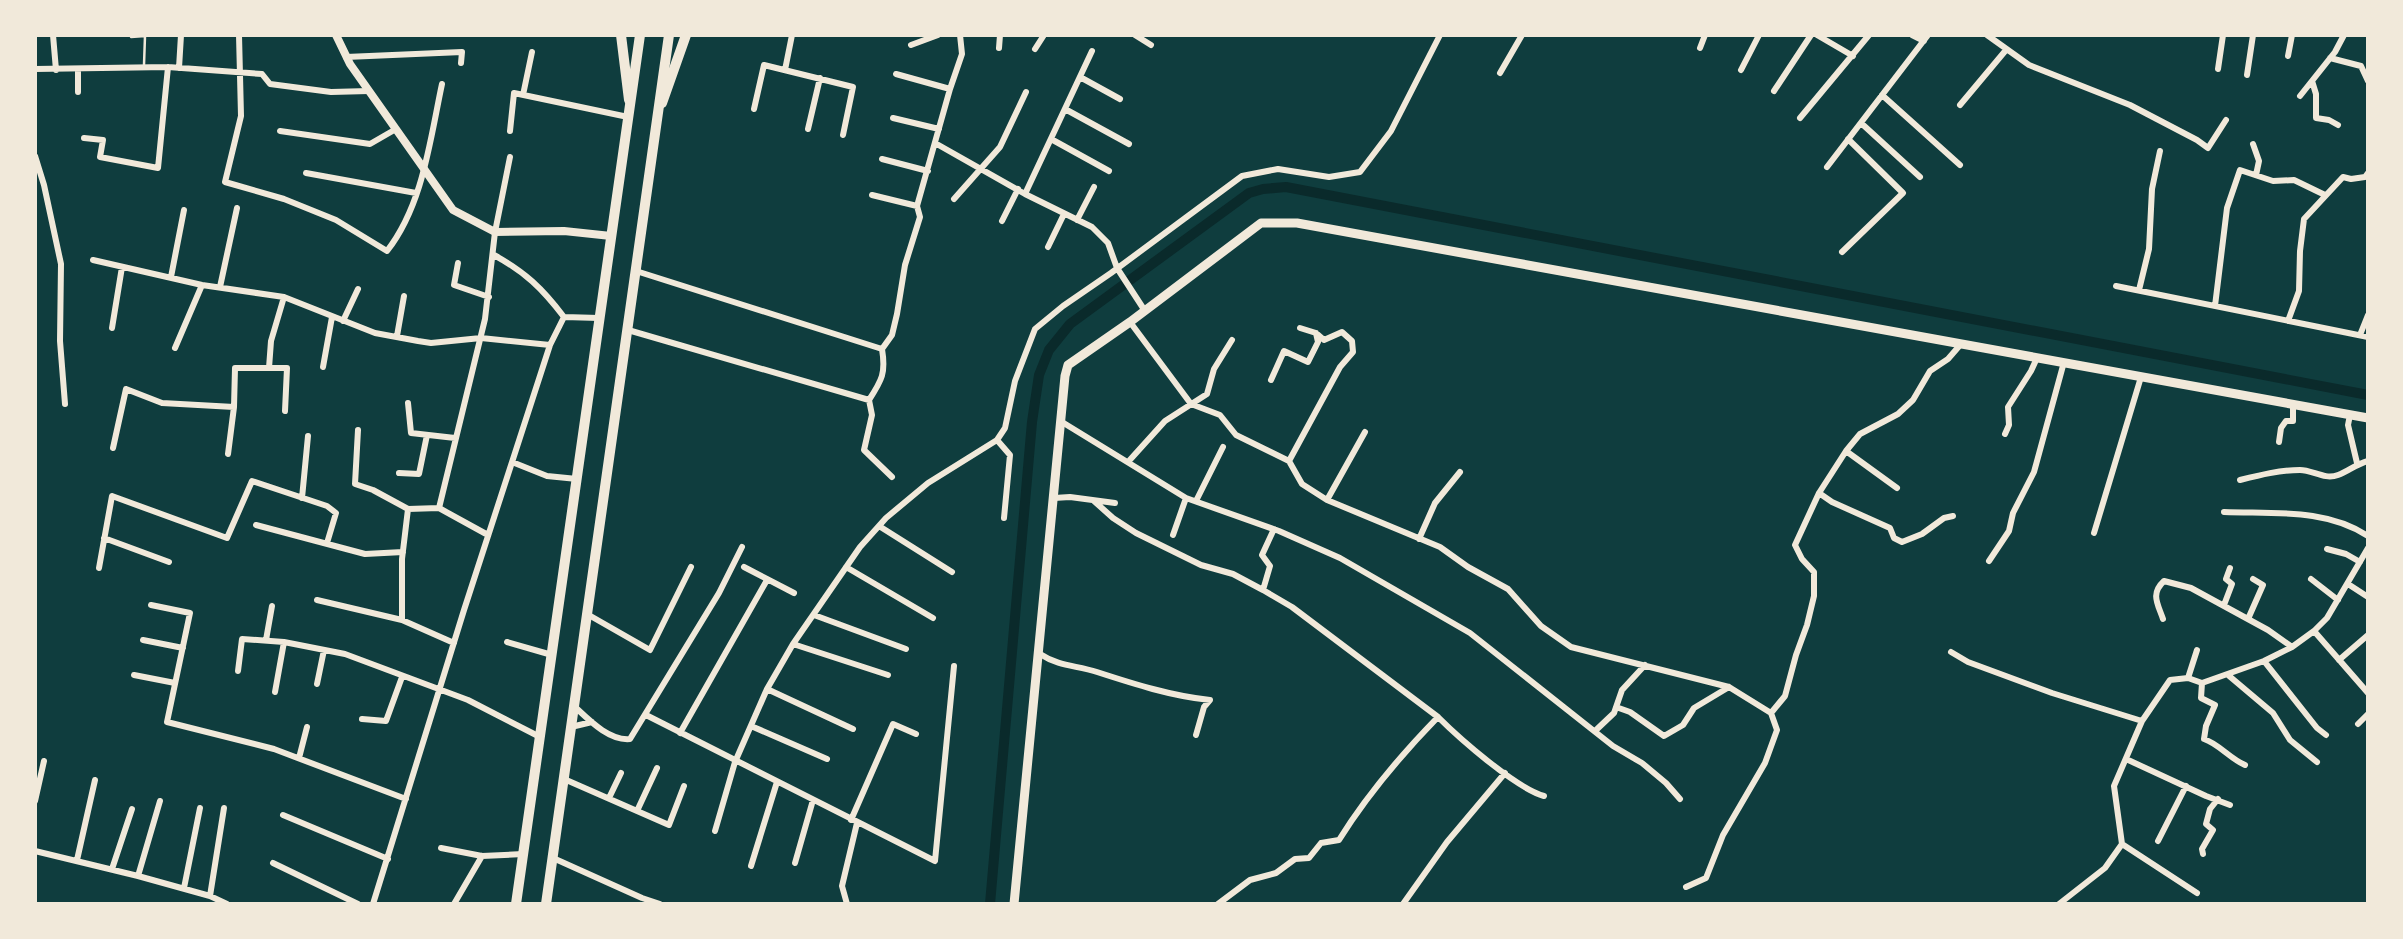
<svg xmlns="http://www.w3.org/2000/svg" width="2403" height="939" font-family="Barlow,sans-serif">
<rect width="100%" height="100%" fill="#0f3d3e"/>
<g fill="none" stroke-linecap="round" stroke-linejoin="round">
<path stroke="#0a2a2b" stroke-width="10" d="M990,904L1032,422L1039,375L1049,350L1070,324L1249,193L1263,189L1286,187L2368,395"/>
<path stroke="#f1e9da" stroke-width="2.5" d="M131,37L145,36L144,65"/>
<path stroke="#f1e9da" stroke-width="6" d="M53,35L56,70
M239,35L241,116L225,182L284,199L336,220L387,251C423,205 430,140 442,84
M1135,35L1151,45
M1817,35L1853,56
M1912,35L1924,41
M1987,35L2029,65L2130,105L2197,140L2208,148L2226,120
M911,45L938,35
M999,48L1000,35
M1700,48L1705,35
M1035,49L1044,35
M2288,56L2292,35
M346,57L462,52L461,63
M2330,58L2361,66L2368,81
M179,68L181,35
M35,69L168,67L262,74L270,84L331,92L369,91
M78,69V92
M2218,69L2223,35
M785,70L792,35
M1741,70L1759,35
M1500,73L1522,35
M896,74L950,89
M2247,75L2253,35
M1080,77L1120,99
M2312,81L2316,94V118L2329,120L2338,125
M1774,91L1811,35
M523,95L532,52
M1882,95L1960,165
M2300,96L2335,52L2344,35
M1960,105L2006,50
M754,109L764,65L853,87L843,135
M1065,109L1129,144
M893,118L939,129
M1800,118L1869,35
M1861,123L1920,177
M808,129L820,78
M280,131L370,144L396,129
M510,131L514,93L628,117
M84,138L103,140L100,157L158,168L168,67
M1051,139L1109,171
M935,143L1025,194L1092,227L1108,243L1117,268L1145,311
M2253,144L2259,161L2256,175
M35,156L44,185L61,264L60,341L65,404
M882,159L928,171
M1827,167L1928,35
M306,173L416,193
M1025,194L1092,51
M872,195L917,206
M954,199L1000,147L1026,92
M1077,220L1094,187
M1002,221L1018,189
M1048,247L1064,214
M1842,252L1903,193L1848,139
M494,255C525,272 542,288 564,317
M93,260L202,285L284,297L375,333L418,341L431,343L481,338L550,345
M458,263L454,285L489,297
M636,271L882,349
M171,277L184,210
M2116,286L2368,337
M220,287L237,208
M2139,290L2149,249L2152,189L2160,151
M2215,306L2227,208L2240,170L2273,181L2294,180L2325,195
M343,321L358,289
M2288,321L2299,291L2300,251L2304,219L2343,177L2351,179L2365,177L2368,173
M1130,322L1191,404L1220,415L1236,435L1289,461L1302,484L1327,500L1440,547L1468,567L1508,589L1541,626L1571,647L1729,687L1771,713
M112,328L122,267
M628,330L869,400
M2360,335L2368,315
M397,336L404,296
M175,348L202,285
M323,367L332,317
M269,368H287L285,411
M1271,380L1284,351L1308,362L1318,342L1316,333
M408,403L411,433L455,438
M2350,415L2348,425L2357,463
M1062,422L1186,498L1279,531L1340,558L1470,633L1613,746L1642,763L1666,783L1680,799
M358,430L355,484L373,490L408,509
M2005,434L2009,425L2008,407L2031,371L2037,358
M997,440L1010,455L1004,518
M2279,442L2281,428L2286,421H2293V404
M113,448L126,389L162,403L234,407
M1846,451L1897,488
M228,454L234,407L235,368H269L271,341L284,297
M1289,461L1340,367L1353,352L1352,341L1342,332L1324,340L1316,333L1300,328
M512,462L547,476L577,479
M1128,462L1165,421L1207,394L1214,369L1232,340
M399,473L419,474L427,435
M892,477L864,450L872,415L869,400C882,380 886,373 882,349L892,335L897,314L905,265L920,217L917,206L950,89L962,54L960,35
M2240,480C2260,475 2280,470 2300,470C2313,470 2324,480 2338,475C2349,471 2356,464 2368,461
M1819,493L1832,502L1890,528L1894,538L1902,542L1922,534L1944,518L1953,516
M302,498L308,436
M1054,498L1070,497L1115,503
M1327,500L1365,432
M1094,501L1113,518L1136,533L1201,565L1233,574L1263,590
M1196,501L1223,447
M439,508L488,535
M2224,512C2273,514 2326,508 2368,536
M256,525L365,554L403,552
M879,526L952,572
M2094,533L2141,377
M1173,535L1186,498
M104,538L169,562
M1419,539L1435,503L1460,472
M2327,549L2346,554L2360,562
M1989,561L2009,531L2013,513L2034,472L2064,362
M744,567L794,593
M846,567L933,618
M99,568L112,496L227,538L252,481L327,506L336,513L327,543
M2311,579L2338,600
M2348,584L2368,597
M317,600L402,620
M151,605L190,613L167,722L274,749L406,799
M2224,605L2232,584L2226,579L2230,568
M587,614L650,650L691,567
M814,615L906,649
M2163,619C2158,604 2150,594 2164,581L2191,588L2268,630L2292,647
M2248,619L2263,585L2253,579
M2314,631L2368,693
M143,640L183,648
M266,640L272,606
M507,642L552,655
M454,643L402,620V559L408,509L439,508L485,319L495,232L510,157
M793,644L888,675
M1951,652L1968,662L2052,693L2142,721
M1040,654C1060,667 1075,665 1097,672C1134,684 1171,696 1210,700L1204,707L1196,735
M2339,660L2368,635
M2264,661L2317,728L2326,735
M238,671L242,639L284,642L345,654L468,700L540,737
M134,675L175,683
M2228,675L2273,713L2290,740L2317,762
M2188,678L2197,650
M2202,683L2201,698L2215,705L2206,726L2204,739C2219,744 2229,758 2245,765
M317,684L324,650
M767,689L853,729
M275,692L284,642
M574,706C589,720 609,741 630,739L719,593L742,547
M1616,707L1630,712L1664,736L1683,725L1694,708L1729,687
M646,715L935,861L954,666
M1438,717C1460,739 1516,788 1544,796
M362,719L386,721L402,677
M2358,724L2368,714
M751,726L827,759
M571,727L592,722
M1595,731L1614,713L1622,690L1645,665
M680,733L767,580
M299,758L307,727
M2126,759L2206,796L2230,805
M564,779L669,825L684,786
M609,798L621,773
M35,801L44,761
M637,811L657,768
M283,815L388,859
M851,820L893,724L916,734
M715,831L735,762L767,689L793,644L860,547L886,518L928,483L997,440L1005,428L1015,381L1035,329L1063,306L1111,273L1242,176L1278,169L1329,177L1360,172L1391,131L1440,35
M2158,841L2186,786
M2122,844L2197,893
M441,848L482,856L523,854
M35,851L138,876L210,896L227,904
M2203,854L2202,849L2213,830L2206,824L2210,809L2218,799
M553,858L642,898L660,904
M77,860L95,780
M273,863L358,904
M795,863L813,800
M751,866L777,782
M112,869L132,809
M138,876L160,801
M1686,887L1706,878L1723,835L1765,763L1777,730L1771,713L1785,696L1796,655L1807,625L1814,596V572L1802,559L1795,545L1819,493L1846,451L1860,434L1898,414L1913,400L1930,371L1948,359L1961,344
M184,888L200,808
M210,896L224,808
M373,904L464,610L550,345L564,317L599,318
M454,904L482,856
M847,904L842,886L857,823
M1218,904L1250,880L1276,873L1295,859L1309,858L1321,843L1339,840C1367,795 1401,755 1438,717L1292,607L1263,590L1270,566L1262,555L1274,529
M1403,904L1447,842L1505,773
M2059,904L2105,868L2122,844L2114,786L2142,721L2170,680L2188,678L2202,683L2264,661L2292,647L2314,631L2327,618L2368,548"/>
<path stroke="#f1e9da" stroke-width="8" d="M336,35L350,64L453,210L495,232L564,231L611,236"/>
<path stroke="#f1e9da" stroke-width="9" d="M1014,904L1065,376L1068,365L1130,322L1261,223H1297L2368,418"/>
<path stroke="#f1e9da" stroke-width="10" d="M621,35L629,100
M662,103L686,35"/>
<path stroke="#f1e9da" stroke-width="10" d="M516,904L640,35
M546,904L669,35"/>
</g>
<rect width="2403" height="939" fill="none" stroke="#f1e9da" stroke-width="74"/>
</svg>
